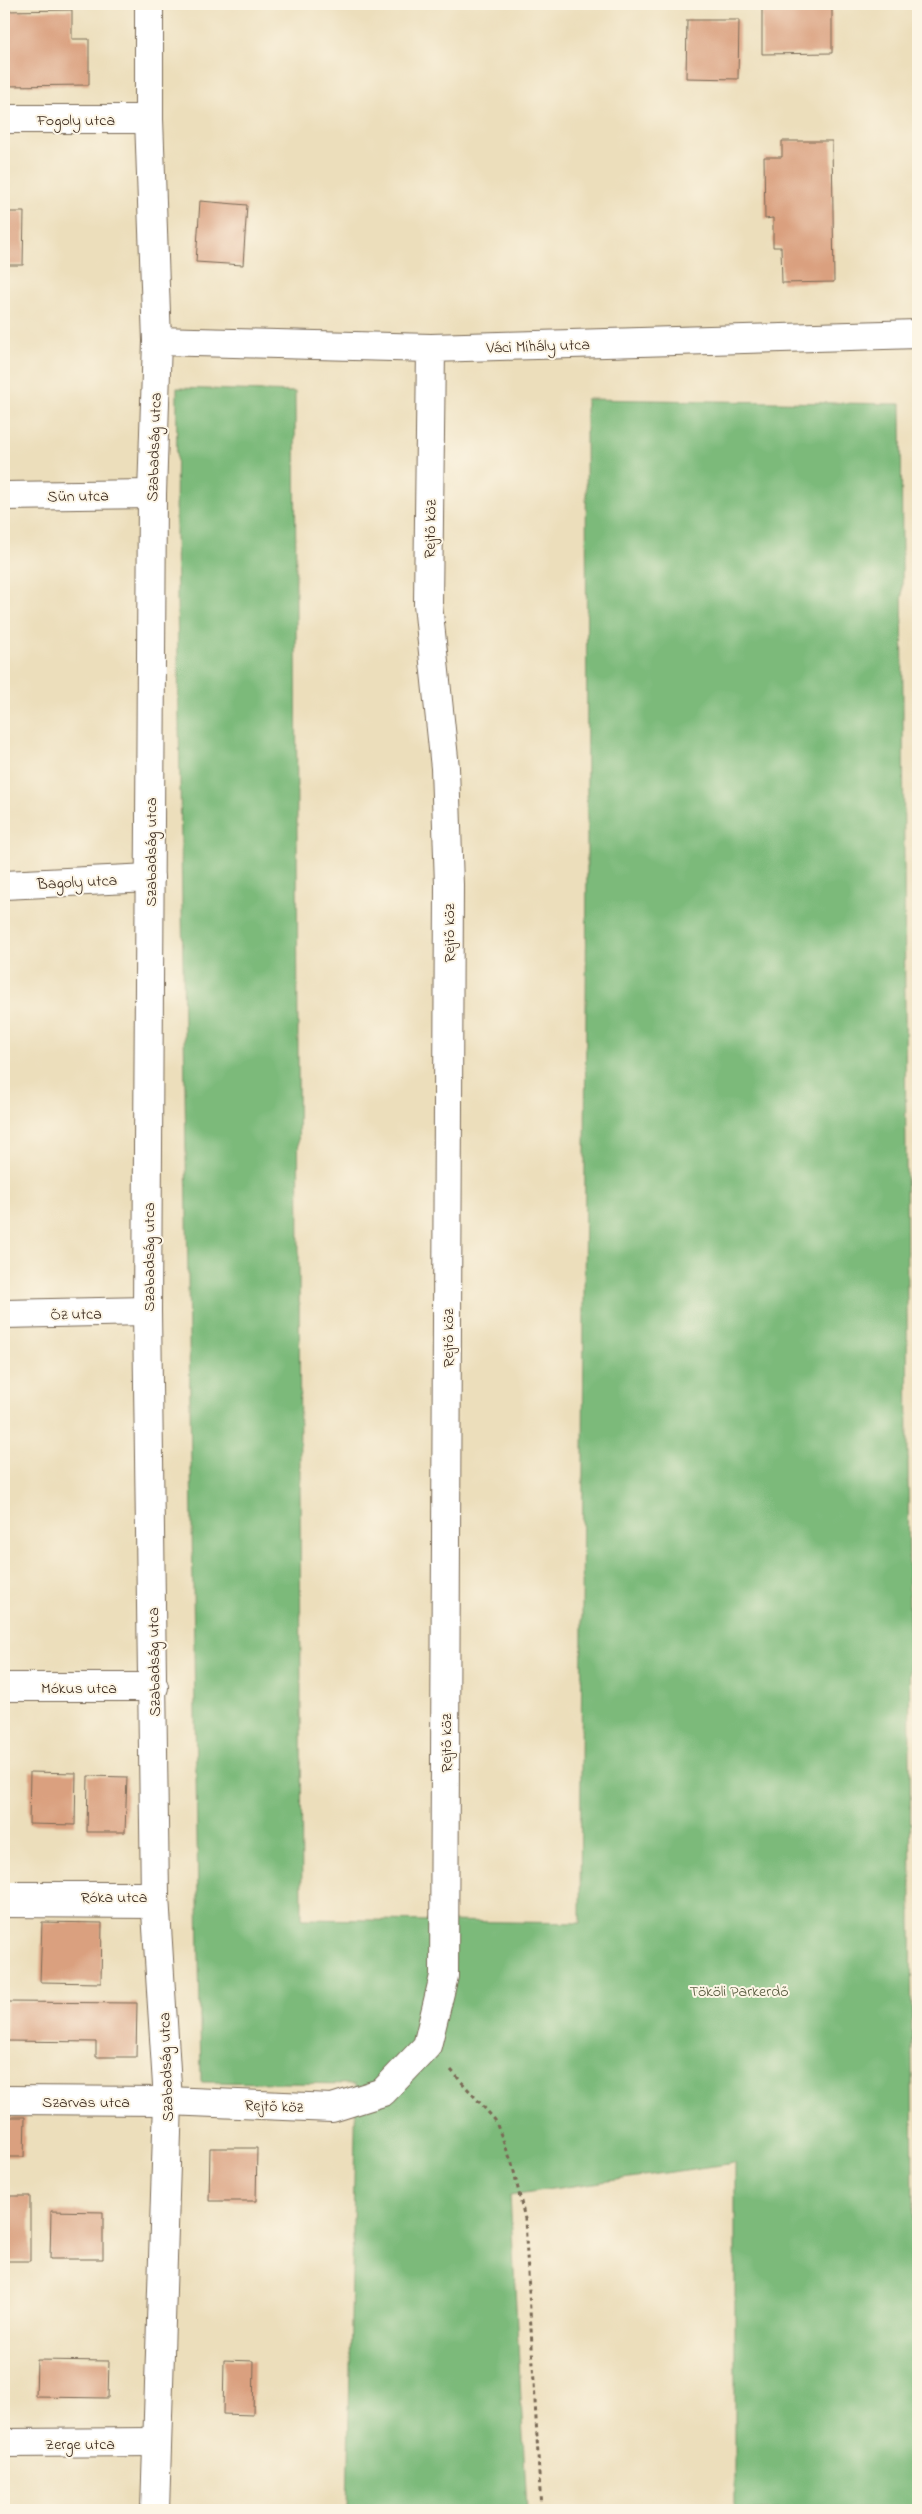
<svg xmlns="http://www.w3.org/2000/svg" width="922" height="2514" font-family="'Indie Flower',sans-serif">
<rect width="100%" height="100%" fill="#fcf5e5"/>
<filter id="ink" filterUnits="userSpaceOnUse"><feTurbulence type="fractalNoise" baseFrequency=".02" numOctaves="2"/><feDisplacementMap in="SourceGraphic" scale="10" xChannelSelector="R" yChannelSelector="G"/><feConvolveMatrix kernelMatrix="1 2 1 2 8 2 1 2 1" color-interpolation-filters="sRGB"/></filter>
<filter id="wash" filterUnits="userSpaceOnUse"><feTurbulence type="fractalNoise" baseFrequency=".0096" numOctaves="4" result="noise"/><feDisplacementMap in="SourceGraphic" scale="20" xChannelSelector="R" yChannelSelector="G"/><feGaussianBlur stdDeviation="1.12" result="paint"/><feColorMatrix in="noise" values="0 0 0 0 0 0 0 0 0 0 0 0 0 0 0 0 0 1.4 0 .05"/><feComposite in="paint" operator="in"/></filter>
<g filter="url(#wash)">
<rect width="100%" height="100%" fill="#ecdebb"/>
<path fill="#7cba7a" stroke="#5c724c" d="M177,388L295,392L302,1919L580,1923L587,852L586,399L901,404L915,2510H735V2163L510,2195L527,2510H347L356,2084L201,2082L176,536Z"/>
<g id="blocks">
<path fill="#daa07f" d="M762,4H832V53L762,54Z
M72,10V39H89V85L4,86V11Z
M687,20H739L738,79L686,78Z
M782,141H832L834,282L782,283L781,247H773V218L765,219L764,157H782Z
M200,201L247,205L243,265L196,262Z
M4,212H24L23,265H4Z
M30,1772L76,1773L75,1825L29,1824Z
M88,1776L127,1777L125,1832H87Z
M42,1922L102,1923L101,1983L40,1982Z
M7,2002L137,2003L136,2057H96V2042L6,2041Z
M4,2117H25L24,2157H4Z
M210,2148H257L256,2201H209Z
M4,2196H30V2261H4Z
M51,2211L103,2212V2259H50Z
M37,2360L109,2361L108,2398L36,2397Z
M224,2360L254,2361L253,2415L223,2414Z"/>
</g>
</g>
<g filter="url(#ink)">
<use href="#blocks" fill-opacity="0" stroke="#796955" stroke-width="1"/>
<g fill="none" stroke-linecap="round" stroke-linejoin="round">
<defs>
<path id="street" d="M4,119H149
M157,341L431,348L918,334
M4,496L152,494
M4,885L150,878
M4,1314L147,1311
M4,1687H154
M4,1896H155V1904L4,1903
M4,2100L168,2101L332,2108L383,2092L427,2046L444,1976L449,885L445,768L428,604L431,348
M4,2443L157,2442"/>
<path id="secondary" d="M149,4V119L157,341L152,494L147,1311L155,1896L168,2101L155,2510"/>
</defs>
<use href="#street" stroke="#796955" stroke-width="30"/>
<use href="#secondary" stroke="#796955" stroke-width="30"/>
<path stroke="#796955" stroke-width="3" stroke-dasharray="4 4" stroke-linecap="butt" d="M451,2070L495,2120L512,2163L525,2219L541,2510"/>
<use href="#street" stroke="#fff" stroke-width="28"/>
<use href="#secondary" stroke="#fff" stroke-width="28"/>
</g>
</g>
<g text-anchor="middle" stroke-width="4" stroke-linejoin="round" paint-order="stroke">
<g font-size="16" fill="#3b2a1e" stroke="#fcf5e5">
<text x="76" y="125">Fogoly utca</text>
<text transform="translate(538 345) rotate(-2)" y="6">Váci Mihály utca</text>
<text transform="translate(153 447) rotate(-88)" y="6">Szabadság utca</text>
<text transform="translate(78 495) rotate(-1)" y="6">Sün utca</text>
<text transform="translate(429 529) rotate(-89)" y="6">Rejtő köz</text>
<text transform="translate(150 852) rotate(-90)" y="6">Szabadság utca</text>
<text transform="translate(77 881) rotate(-3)" y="6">Bagoly utca</text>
<text transform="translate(448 933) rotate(-90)" y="6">Rejtő köz</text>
<text transform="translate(148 1257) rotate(-90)" y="6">Szabadság utca</text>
<text transform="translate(76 1313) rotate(-1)" y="6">Őz utca</text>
<text transform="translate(447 1338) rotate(-90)" y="6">Rejtő köz</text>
<text transform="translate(153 1662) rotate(-91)" y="6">Szabadság utca</text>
<text x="79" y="1693">Mókus utca</text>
<text transform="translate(445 1743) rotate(-90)" y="6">Rejtő köz</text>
<text x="114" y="1902">Róka utca</text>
<text transform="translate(165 2067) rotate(-92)" y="6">Szabadság utca</text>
<text x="86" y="2107">Szarvas utca</text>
<text transform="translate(274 2105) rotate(2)" y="6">Rejtő köz</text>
<text x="80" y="2449">Zerge utca</text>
</g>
<g font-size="16" fill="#53563a" stroke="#fcf5e5">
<text x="739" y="1996">Tököli Parkerdő</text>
</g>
</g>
<rect width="922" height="2514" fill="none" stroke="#fcf5e5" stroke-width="20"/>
</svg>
